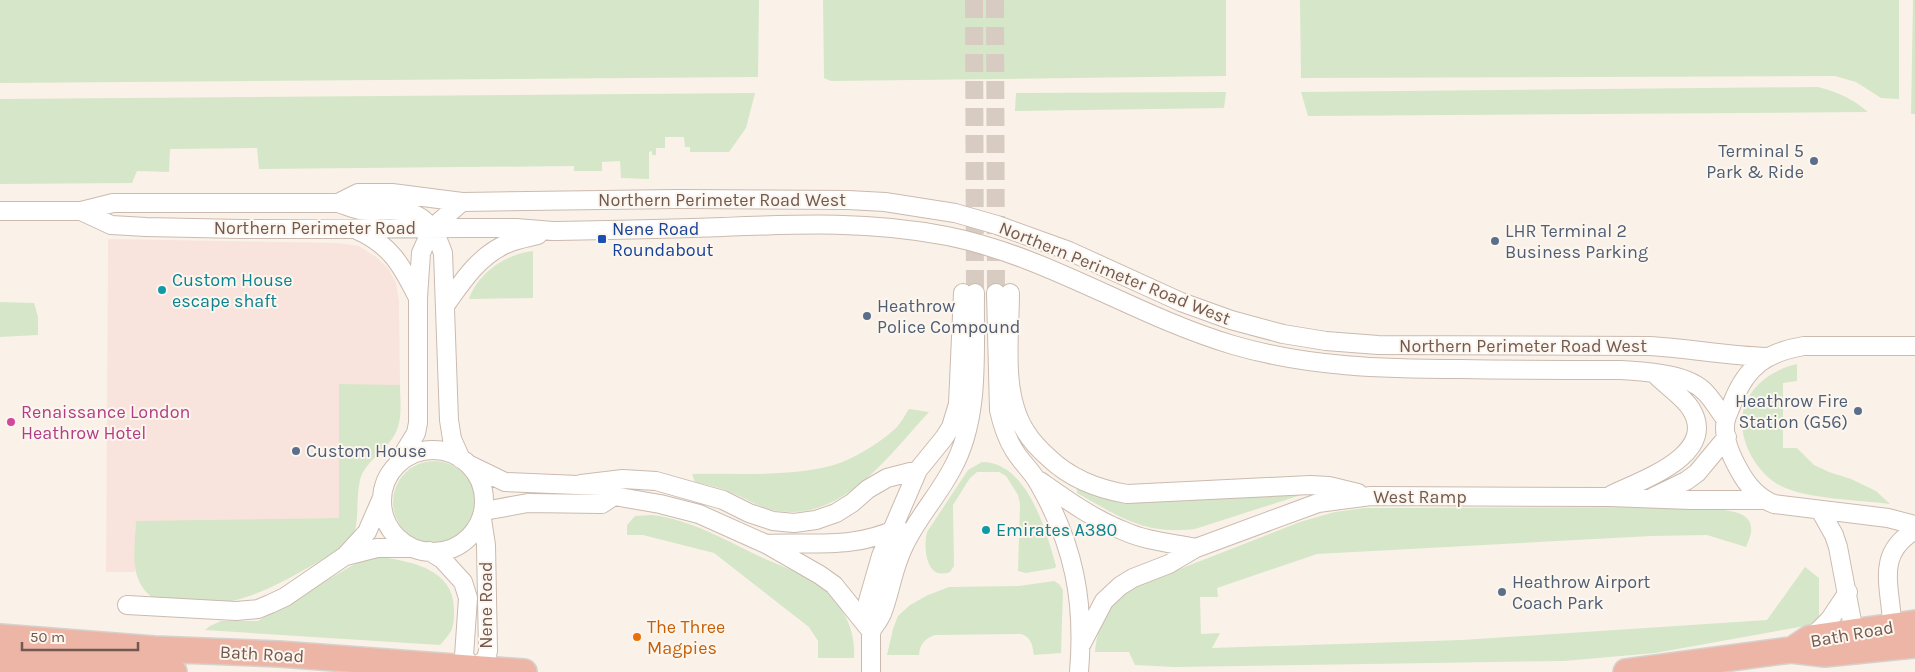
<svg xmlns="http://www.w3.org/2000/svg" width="1915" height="672" font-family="Karla,sans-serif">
<rect width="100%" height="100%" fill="#faf2e8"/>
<path fill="#f9e4dd" d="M108,239L338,243L359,246L376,257L388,268L396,283L399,300L400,385H339L340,518L136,522L135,572H106Z"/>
<path fill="#d6e6c8" d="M0,0H759L758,77L0,83Z
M823,0H1226V76L831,81L824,78Z
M1300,0H1899V99L1881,98L1856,82L1835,76L1301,78Z
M1913,0H1915V114H1911Z
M1818,87C1838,92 1853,99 1868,112L1308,116L1301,92Z
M1226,92L1224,108L1015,111L1016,93Z
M755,93L746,128L729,152H690V147H685L684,137H665V148H656V155H652V151L649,152V179L621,178L620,161L602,162V171H574V166L259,169L257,148L170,149L169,172L137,171L132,183L0,184V99Z
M533,251V298L469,299C478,273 506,254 533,251Z
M0,302L34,303L38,317V335L0,337Z
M1797,364V381L1783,383V448H1797L1814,465L1829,472L1851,479L1876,491L1890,504C1860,500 1806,499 1781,486C1755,473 1734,434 1745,405C1753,383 1775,369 1797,364Z
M339,384L400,385C400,400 403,420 395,434C387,450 365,461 360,480C355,501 361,524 350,544C312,564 259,601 217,603L152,597C128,579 135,548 136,521L339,518Z
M909,409L929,412C890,454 844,521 778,511C761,509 748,499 732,493C721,488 708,485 695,482L692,474C737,473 786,477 830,466C851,461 880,443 896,428C901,423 905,415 909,409Z
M393 502a41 41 0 1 1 82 0a41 41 0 1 1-82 0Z
M982,462C1027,462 1046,530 1056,566L1055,568L1026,573L1018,571L1020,504L1018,495L1006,476L999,472H977L970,478L953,505L954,566L950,572C926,581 923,548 927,532L968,470Z
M1077,484L1307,493L1195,529C1144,535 1120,517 1077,493Z
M1704,507C1718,511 1751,508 1751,528C1752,534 1748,542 1746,547L1707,535L1651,536L1317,554L1217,588L1218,597H1200L1201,634L1220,633L1212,648L1462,640L1767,620L1805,567L1819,578V618L1810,625L1655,653L1564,661L1175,667L1135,665L1129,652H1095C1098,620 1108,605 1134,587L1300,522L1335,512L1364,508Z
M652,515C692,520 727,541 763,558C786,568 812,577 830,595C846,611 856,635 854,658H818V641L809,627L714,553L643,535H627V525L635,516Z
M381,557C414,562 455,570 454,611C454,629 452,632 440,645L205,630L210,626L221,621H258L353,565L369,558Z
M1054,581L1059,584L1063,590L1061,653L1034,655C1032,644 1032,638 1021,634L935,635C924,639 920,644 919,655H887L893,629L898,616L910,605L928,595L949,587L1019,586Z"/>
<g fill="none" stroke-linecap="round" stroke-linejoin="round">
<path stroke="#d8ccc2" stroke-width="18" stroke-dasharray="18 9" stroke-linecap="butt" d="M974,0L975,293
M995,0L996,293"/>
<defs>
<path id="minor" d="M338,203C345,205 353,209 360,210C369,211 379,210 388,210C421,209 433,224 443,253L449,420L452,439L461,459
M0,211H81L113,203H338L358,193H392L462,202L678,199L848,200L885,202L955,213L997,225L1069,251L1181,302L1231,320L1283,334L1326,341L1378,345L1649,346C1688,348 1727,356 1767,357
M81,211L111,225L146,227L241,229L471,228H516L553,231C609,230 666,229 723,227C800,224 870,221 947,236C1048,256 1135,316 1233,345C1308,367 1384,369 1461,369C1514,370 1567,370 1621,370C1646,372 1687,373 1705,392C1713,400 1719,411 1726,420
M357,230C391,245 402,266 418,298
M996,293L999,410C1002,424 1006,437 1014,450C1021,462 1032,471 1039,484C1074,545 1085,601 1079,672
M1010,293C1010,336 1001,394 1026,432C1032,442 1040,450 1049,458C1071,479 1097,489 1127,494L1310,485L1329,486L1358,493
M445,306C463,280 481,253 511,242C520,239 529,237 538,235
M1915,346H1804C1767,352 1747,366 1733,401C1731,407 1728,413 1726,419C1722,436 1731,456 1739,470C1747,485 1758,498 1774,504L1888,518L1915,525
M382 501a51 51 0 1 1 102 0a51 51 0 1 1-102 0Z
M399,461L416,433L418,423V298L421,253L432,228L462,202
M468,464L505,482L602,486L614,496L660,504L699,514L766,544L820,575L834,585L871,631
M1040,481C1067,500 1093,519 1124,531C1146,541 1172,543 1196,548
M581,484L623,479L656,481L723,500L749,513L773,521L794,523L816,520L836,513L852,503L868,489L887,478L918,470L944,438L951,427L958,404L963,293
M1611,495C1641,480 1719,455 1691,409C1683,396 1666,386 1655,374
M1653,497L1686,481L1697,473L1727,437
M1820,510L1834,535L1838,547L1854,632L1863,640
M484,511L528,503L602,504L614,496
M766,544C811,542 856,549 898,528
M429,551L442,559L463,582L468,598L464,656L473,669L486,659L488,651L486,545L482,519
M346,556L377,548H410
M127,605L236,611L258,609L270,604L285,597L345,556L367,532L381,500
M871,631C875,625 881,618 883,611C891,589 893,568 904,546C917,518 938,496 952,469C981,417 974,350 975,293
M1888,637C1894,627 1892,621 1891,610C1887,575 1881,551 1915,530
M1811,638L1830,619L1848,592
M1082,643L1104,601L1120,586L1133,578L1169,564L1196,548L1318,503L1371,496L1609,497L1691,500H1763
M871,672V631L868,601L881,556L918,470"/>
<path id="highway" d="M0,637L154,649L279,654L524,672
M1792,650L1810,638L1915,623
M0,661L174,672
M1626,672L1791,650L1825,654L1915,645"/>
</defs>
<use href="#minor" stroke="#cbbaaf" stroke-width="20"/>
<use href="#highway" stroke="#d7d1ce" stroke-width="28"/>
<use href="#minor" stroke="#fff" stroke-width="18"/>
<use href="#highway" stroke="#edb5a6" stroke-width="25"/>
</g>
<g fill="#5c6f8a" stroke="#fdf6ee" stroke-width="2">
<circle cx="1814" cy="161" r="5"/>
<circle cx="1495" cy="241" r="5"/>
<circle cx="867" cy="316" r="5"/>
<circle cx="1858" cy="411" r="5"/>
<circle cx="296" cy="451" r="5"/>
<circle cx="1502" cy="592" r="5"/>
</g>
<rect fill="#1a4fb4" stroke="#fdf6ee" stroke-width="2" x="597" y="234" width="10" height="10" rx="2.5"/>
<g fill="#0f9aa8" stroke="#fdf6ee" stroke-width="2">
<circle cx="162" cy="290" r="5"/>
<circle cx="986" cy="530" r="5"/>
</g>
<circle fill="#d1479c" stroke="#fdf6ee" stroke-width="2" cx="11" cy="422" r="5"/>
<circle fill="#e8710a" stroke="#fdf6ee" stroke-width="2" cx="637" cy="637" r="5"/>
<g text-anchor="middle" stroke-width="4" stroke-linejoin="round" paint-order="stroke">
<g font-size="18" fill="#4e5e75" stroke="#fdf6ee" text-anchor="start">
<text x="1804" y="157" text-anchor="end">Terminal 5<tspan x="1804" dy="21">Park &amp; Ride</tspan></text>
<text x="1505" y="237">LHR Terminal 2<tspan x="1505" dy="21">Business Parking</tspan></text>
<text x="877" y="312">Heathrow<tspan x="877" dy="21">Police Compound</tspan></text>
<text x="1848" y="407" text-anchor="end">Heathrow Fire<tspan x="1848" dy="21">Station (G56)</tspan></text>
<text x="306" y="457">Custom House</text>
<text x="1512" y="588">Heathrow Airport<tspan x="1512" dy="21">Coach Park</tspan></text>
</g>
<g font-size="18" fill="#71594f" stroke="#fdf6ee">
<text x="722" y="206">Northern Perimeter Road West</text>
<text x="315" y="234">Northern Perimeter Road</text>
<text transform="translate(1115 273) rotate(22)" y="6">Northern Perimeter Road West</text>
<text x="1523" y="352">Northern Perimeter Road West</text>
<text x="1420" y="503">West Ramp</text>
<text transform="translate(486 605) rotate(-90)" y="6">Nene Road</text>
<text transform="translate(1852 634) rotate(-10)" y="6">Bath Road</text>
<text transform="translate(262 654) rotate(3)" y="6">Bath Road</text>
</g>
<g font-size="18" fill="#164399" stroke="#fdf6ee" text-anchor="start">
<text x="612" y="235">Nene Road<tspan x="612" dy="21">Roundabout</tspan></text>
</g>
<g font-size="18" fill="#0d838f" stroke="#fdf6ee" text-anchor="start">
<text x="172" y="286">Custom House<tspan x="172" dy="21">escape shaft</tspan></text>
<text x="996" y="536">Emirates A380</text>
</g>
<g font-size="18" fill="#b23c85" stroke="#fdf6ee" text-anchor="start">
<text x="21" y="418">Renaissance London<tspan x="21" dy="21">Heathrow Hotel</tspan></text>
</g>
<g font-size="18" fill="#c56008" stroke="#fdf6ee" text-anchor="start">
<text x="647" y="633">The Three<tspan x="647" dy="21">Magpies</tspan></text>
</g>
</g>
<path d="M22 642v8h116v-8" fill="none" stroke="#71594f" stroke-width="2.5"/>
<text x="30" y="642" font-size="15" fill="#71594f" stroke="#fdf6ee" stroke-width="4" paint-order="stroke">50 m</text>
</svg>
